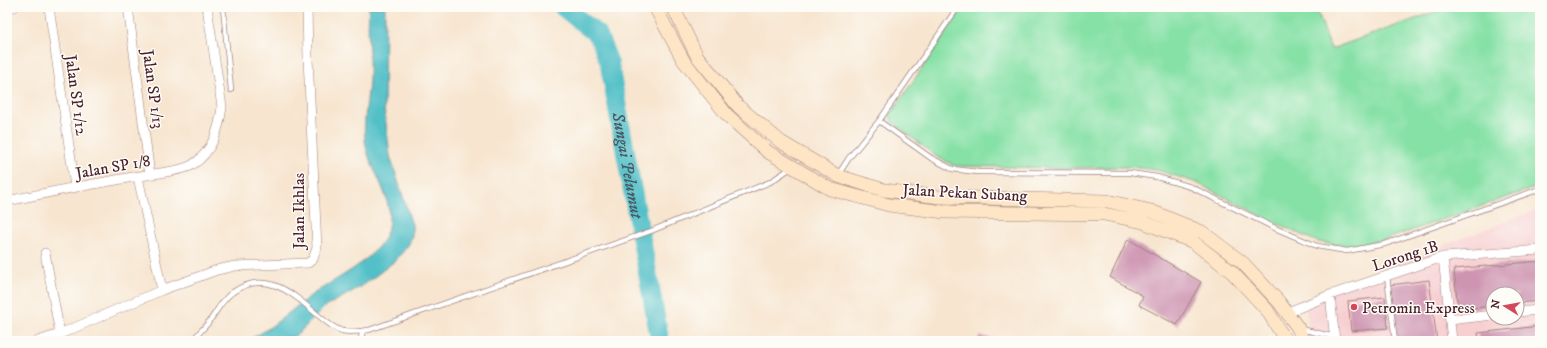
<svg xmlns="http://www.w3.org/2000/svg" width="1547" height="348" font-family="'IM FELL DW Pica',serif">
<rect width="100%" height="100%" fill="#fdfcf7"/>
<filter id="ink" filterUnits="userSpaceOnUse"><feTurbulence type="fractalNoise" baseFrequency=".025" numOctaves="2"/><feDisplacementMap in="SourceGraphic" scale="8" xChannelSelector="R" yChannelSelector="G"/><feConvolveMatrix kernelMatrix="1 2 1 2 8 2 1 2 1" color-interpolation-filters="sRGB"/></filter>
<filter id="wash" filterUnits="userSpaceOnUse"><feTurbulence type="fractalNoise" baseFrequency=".012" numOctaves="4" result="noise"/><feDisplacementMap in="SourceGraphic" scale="16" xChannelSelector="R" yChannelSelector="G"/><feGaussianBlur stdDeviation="0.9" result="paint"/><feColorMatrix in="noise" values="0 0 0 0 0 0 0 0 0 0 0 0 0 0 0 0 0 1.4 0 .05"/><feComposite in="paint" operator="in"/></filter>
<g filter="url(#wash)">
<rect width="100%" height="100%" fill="#f7e5cf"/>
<path fill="#f7cfd1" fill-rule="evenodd" d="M1540,208V341H1312L1304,300ZM1493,294H1517V318H1493Z"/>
<path fill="#86e1a6" stroke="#688068" d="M964,7H1316L1331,49L1449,7H1540V186L1384,240L1347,246L1318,242L1278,224L1197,183L1157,170L1130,167L1058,168L955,166L937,157L892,122L890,115Z"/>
<path fill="#52c0c8" stroke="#4e707a" d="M369,7H385L384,108L390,156L412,225V235L409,244L396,260L365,284L325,307L299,333L287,341H246C271,330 291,310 313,294C334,280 363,266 379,246C383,241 387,234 388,227C395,195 368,170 365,140C363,120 368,100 369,80C370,55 367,31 369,7Z"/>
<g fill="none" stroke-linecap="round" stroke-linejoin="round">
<path stroke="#52c0c8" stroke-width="19" id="s1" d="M563,7L598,35L609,62L660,341"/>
</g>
<g id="blocks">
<path fill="#ce94b1" d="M1128,239L1201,282L1177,325L1139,305L1143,296L1110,277Z
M1540,261V301L1517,303V294H1493V306L1465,309L1457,301L1454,269Z
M1429,280L1437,341H1397L1390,285Z
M1385,297L1388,328L1351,331L1348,301Z
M1540,326V341H1479L1478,333Z
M979,336L1001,340V341H978Z"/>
</g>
</g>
<g filter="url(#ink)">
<use href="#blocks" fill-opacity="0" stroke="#a0827d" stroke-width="1"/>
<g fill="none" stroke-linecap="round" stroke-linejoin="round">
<defs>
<path id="service" d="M223,7L231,90
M879,121L931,158L952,169L978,172L1130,173L1157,177L1191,187L1277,229L1317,246L1347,251L1385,244L1540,189
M838,175L849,158L879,121L958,7
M1387,276L1395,341
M1301,329L1335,337L1342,341
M192,341C197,335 203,329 208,323C216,313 222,299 233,292C267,268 294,295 319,316C326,322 333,328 342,331C351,333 360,331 369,330L651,231L770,182L791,168
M360,341L363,331"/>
<path id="minor" d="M49,7L75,187
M128,7L150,175
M7,8L14,7
M138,177L162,290
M7,201C49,192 91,184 133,177C146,175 183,171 192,165C213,152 219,129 222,107L207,7
M45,253L60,334
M1443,257L1452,341
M1330,295L1335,341
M1517,312L1540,310
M1286,313L1330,295L1443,257L1540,250
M1450,320L1493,315
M38,341L60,334L162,290L217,270L235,266L308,263L313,259L317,248L308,58L307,7"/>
<path id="secondary" d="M655,7L683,60L727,115L768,152L830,189L889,205L945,212L1104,214L1143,222L1193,242L1232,272L1267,310L1286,341
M673,7L697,56L738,106L781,142L838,176L884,190L940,197L1107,201L1151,211L1202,232L1243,263L1279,302L1298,328L1303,341"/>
</defs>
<use href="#service" stroke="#a0827d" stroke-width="6"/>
<use href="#minor" stroke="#a0827d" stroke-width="10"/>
<use href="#secondary" stroke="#a0827d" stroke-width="14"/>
<use href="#service" stroke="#fff" stroke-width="4.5"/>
<use href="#minor" stroke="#fff" stroke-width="9"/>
<use href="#secondary" stroke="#fde5c5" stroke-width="13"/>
</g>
</g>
<circle fill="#d1495b" stroke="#fdfcf7" stroke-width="1.5" cx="1354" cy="307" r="4"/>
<g text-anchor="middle" stroke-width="3" stroke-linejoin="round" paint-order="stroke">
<g font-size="16" fill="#4a1f2b" stroke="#fdfcf7">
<text transform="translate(154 89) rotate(82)" y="6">Jalan SP 1/13</text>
<text transform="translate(77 95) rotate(82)" y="6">Jalan SP 1/12</text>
<text transform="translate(113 166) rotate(-10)" y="6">Jalan SP 1/8</text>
<text transform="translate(965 192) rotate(3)" y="6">Jalan Pekan Subang</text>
<text transform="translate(298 211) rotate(-90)" y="6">Jalan Ikhlas</text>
<text transform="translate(1405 255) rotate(-18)" y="6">Lorong 1B</text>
</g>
<g font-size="16" fill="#4a1f2b" stroke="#fdfcf7" text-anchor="start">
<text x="1362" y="313">Petromin Express</text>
</g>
<g font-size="17" font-style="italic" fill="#4d5762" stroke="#fdfcf7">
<text dy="6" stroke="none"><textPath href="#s1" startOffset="179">Sungai Pelumut</textPath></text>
</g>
</g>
<rect width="1547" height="348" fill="none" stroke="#fdfcf7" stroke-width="24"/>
<g transform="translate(1505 306) rotate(281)"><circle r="19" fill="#fdfcf7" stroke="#b5a4a5"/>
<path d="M0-3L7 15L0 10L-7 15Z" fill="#d1495b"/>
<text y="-6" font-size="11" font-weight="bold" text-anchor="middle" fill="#4a1f2b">N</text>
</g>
</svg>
